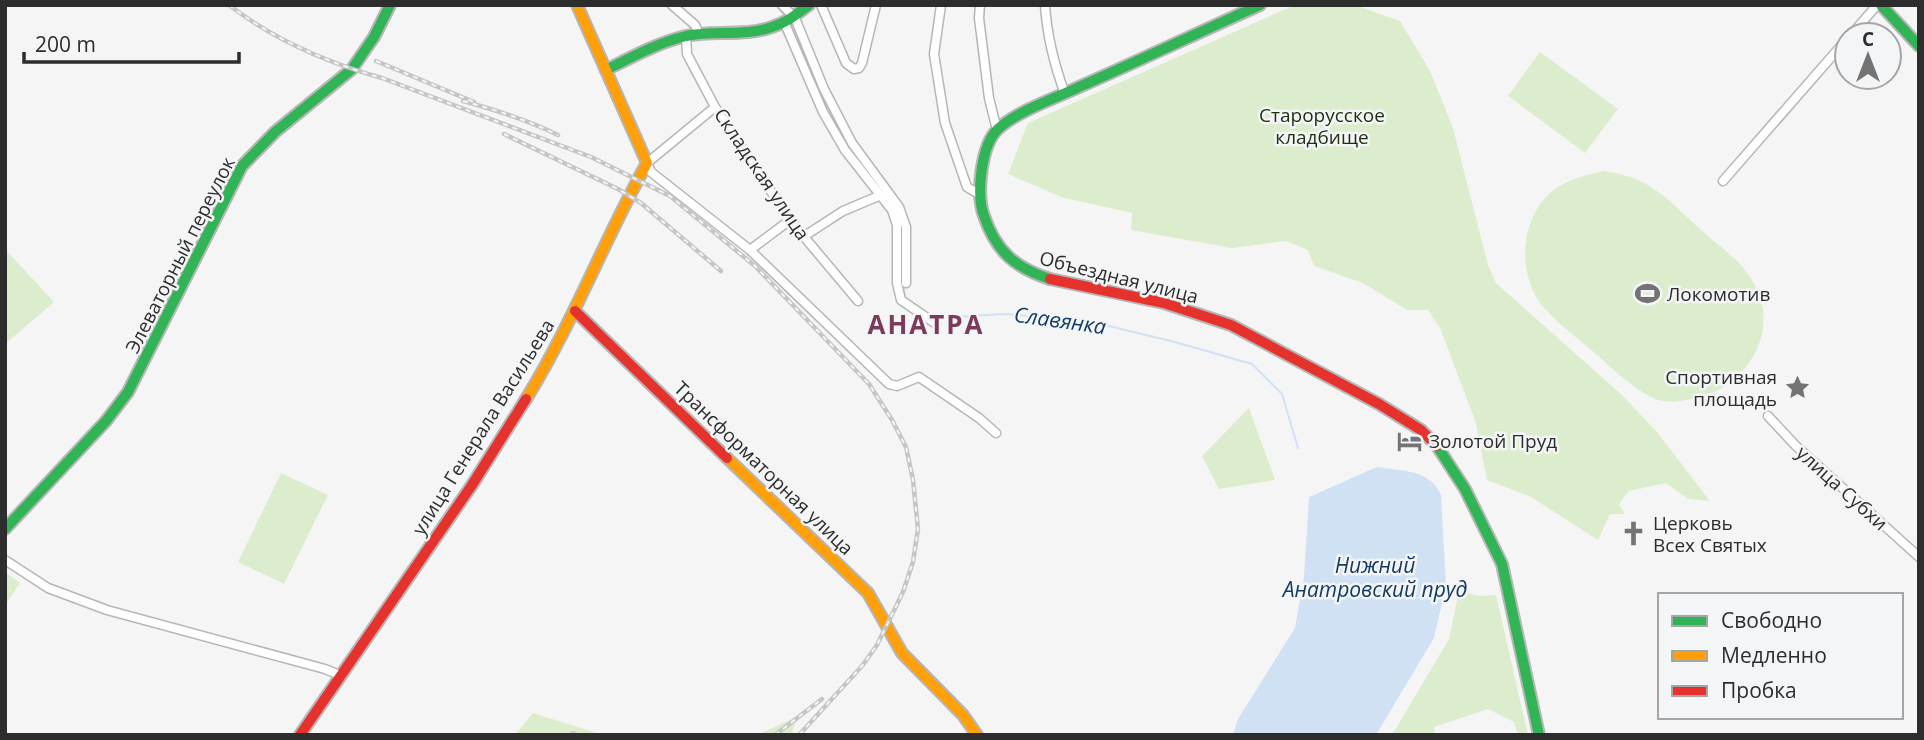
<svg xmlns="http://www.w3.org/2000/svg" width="1924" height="740" font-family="'Open Sans',sans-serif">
<rect width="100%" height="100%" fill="#f5f5f5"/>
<path fill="#dcedce" d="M1295,5H1355L1400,21L1430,71L1453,128L1488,265L1496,283L1622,395L1657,432L1710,501L1688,499L1666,483L1629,491L1619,504L1625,514H1610L1598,540L1531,497L1487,480L1476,423L1440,328L1428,310H1407L1363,283L1314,266L1308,250L1286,241L1232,248L1131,230L1132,213L1064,198L1008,174L1028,123Z
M1540,52L1618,109L1585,153L1508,96Z
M1604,171C1652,178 1667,199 1701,230C1715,243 1733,255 1745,270C1778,311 1765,360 1722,388C1707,397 1672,406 1655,399C1633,389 1614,370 1596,354C1579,339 1559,325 1544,308C1518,278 1519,224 1547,196C1561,181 1585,175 1604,171Z
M5,249L54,302L5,344Z
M1249,408L1275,480L1219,489L1202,456Z
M281,473L328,495L284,584L238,562Z
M5,572L20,583L5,606Z
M1459,591L1479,596L1496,595L1528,735H1518L1514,722L1488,709L1434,727L1435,735H1392L1449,639Z
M533,713L603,735H515Z
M798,716L791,735H757Z"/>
<path fill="#d1e1f4" d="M1377,467C1401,471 1430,469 1441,495L1446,586L1434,638L1376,735H1233L1238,719L1295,628L1304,577L1309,497Z"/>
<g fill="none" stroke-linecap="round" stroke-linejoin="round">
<path stroke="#d1e1f4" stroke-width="2" d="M776,5L785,16
M791,25C814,78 833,129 869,173
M901,226V278L906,299
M928,314L940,318L1004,314L1084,320L1175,342L1252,364L1282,394L1298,448"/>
<defs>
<path id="street" d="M672,5L695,25L699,34
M782,5L795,18L824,89L852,143L899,207L906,227V283
M821,5L846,63L854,69L859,68L862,63L876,5
M941,5L934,54L945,123L967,187L979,194
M980,5L979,18L989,98L997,130
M1045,5C1047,37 1054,64 1065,94
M785,24L823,112L845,150L892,210L897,225V283L901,300L936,324
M1851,35L1877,5
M686,36L687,54L715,107L790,220L858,301
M715,107L647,163L651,172L750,250L889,384L897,386L919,377L979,418L996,433
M1723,181L1847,39
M803,237L843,211L881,195
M750,250L790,220
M1768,416L1796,446L1919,557
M5,560L48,588L107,610L325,669L342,676"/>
<path id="fast" d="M1881,5L1919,46
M606,70C632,57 657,43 686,36C714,30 744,37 772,27C786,23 797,14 809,5
M1050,279C1015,268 996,251 984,216C976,194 981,145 998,129C1017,111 1056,98 1079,87C1140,60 1200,32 1260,5
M1437,446L1465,489L1502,564L1539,735
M5,529L106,421L128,392L242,166L275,132L352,69L374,37L390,5"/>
<path id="slow" d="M526,399C573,323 604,240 647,163L577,5
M727,458L868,593L902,653L963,715L977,735"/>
<path id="jam" d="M1050,279L1164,303L1231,325L1379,404L1421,430L1437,446
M575,311L727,458
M300,735L472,485L526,399"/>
</defs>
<use href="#street" stroke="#b6b6b6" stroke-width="11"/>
<use href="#fast" stroke="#b6b6b6" stroke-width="14"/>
<use href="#slow" stroke="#b6b6b6" stroke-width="14"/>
<use href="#jam" stroke="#b6b6b6" stroke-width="14"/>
<use href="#street" stroke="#fefefe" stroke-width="8"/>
<use href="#fast" stroke="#30b455" stroke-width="10"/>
<use href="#slow" stroke="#ff9f0a" stroke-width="10"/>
<use href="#jam" stroke="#e5322d" stroke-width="10"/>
<defs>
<path id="rail" d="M229,5C273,39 328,63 382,78L591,157L670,196L755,266L869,384L892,420L906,447L913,480L918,529L913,562L903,592L877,645L862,666L799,735
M376,61L474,102
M463,101C496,110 527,120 558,135
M504,134L618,189L641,203L721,271
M573,733L576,735
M775,735L822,699"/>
</defs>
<use href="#rail" stroke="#c5c5c5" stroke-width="4.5"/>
<use href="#rail" stroke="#f4f5f6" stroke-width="2" stroke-dasharray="5" stroke-linecap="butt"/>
</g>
<defs>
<symbol id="stadium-bare" viewBox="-9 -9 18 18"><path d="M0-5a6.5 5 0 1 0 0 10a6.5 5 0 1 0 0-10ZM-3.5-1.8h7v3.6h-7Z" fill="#737373" stroke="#f4f5f6" stroke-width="2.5" paint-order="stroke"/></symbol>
<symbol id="sight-bare" viewBox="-9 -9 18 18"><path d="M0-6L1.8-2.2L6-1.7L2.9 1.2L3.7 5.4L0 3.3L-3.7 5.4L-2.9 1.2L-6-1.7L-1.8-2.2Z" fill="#737373" stroke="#f4f5f6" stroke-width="2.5" paint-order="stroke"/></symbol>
<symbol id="hotel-bare" viewBox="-9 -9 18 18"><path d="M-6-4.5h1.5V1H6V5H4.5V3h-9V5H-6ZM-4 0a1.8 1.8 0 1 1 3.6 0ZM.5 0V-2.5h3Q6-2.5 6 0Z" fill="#737373" stroke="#f4f5f6" stroke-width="2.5" paint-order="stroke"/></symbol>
<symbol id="church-bare" viewBox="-9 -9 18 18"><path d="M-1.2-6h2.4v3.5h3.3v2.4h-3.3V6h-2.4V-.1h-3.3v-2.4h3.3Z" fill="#737373" stroke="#f4f5f6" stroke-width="2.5" paint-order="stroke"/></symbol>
</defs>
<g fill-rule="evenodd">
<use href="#stadium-bare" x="1630" y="276" width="35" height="35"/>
<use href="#sight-bare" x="1780" y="370" width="35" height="35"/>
<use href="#hotel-bare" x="1392" y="424" width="35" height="35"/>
<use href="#church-bare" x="1616" y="516" width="35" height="35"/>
</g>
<g text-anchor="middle" stroke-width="5" stroke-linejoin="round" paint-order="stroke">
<g font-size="19" fill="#1e2f0f" stroke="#f4f5f6">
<text x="1322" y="122">Старорусское<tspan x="1322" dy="22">кладбище</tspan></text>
</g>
<g font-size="19" fill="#2d2d2d" stroke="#f4f5f6">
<text transform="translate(762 174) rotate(56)" y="7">Складская улица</text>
<text transform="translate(180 255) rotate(-63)" y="7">Элеваторный переулок</text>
<text transform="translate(1119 277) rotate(14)" y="7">Объездная улица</text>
<text transform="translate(483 427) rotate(-58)" y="7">улица Генерала Васильева</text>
<text transform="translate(764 468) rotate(44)" y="7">Трансформаторная улица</text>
<text transform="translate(1842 488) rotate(42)" y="7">улица Субхи</text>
</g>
<g font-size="19" fill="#2d2d2d" stroke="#f4f5f6" text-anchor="start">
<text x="1667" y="301">Локомотив</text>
<text x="1777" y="384" text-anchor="end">Спортивная<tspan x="1777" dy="22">площадь</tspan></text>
<text x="1429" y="448">Золотой Пруд</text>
<text x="1653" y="530">Церковь<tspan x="1653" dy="22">Всех Святых</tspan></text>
</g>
<g font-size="21" font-style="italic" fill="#123c66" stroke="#f4f5f6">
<text transform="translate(1060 321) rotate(8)" y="7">Славянка</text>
<text x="1375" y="573">Нижний<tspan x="1375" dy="24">Анатровский пруд</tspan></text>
</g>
<g font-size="26" font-weight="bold" letter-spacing="2" fill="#7d3b5b" stroke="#f4f5f6">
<text x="926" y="334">АНАТРА</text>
</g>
</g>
<rect width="1924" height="740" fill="none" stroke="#2d2d2d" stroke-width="14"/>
<rect x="1658" y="593" width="245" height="126" fill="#f4f5f6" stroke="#a4a5a6" stroke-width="2"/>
<rect x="1672" y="616" width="35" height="10" fill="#30b455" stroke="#a4a5a6" stroke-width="2"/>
<text x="1721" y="628" font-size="21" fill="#2d2d2d">Свободно</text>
<rect x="1672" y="651" width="35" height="10" fill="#ff9f0a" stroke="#a4a5a6" stroke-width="2"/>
<text x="1721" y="663" font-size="21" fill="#2d2d2d">Медленно</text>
<rect x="1672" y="686" width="35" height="10" fill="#e5322d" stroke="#a4a5a6" stroke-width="2"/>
<text x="1721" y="698" font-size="21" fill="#2d2d2d">Пробка</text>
<g transform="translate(1868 56)"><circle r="33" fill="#f4f5f6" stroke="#a4a5a6" stroke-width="2"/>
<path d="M0-5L12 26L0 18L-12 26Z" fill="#737373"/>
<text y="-10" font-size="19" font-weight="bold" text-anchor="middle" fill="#2d2d2d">С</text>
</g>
<path d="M24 52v10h215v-10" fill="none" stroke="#2d2d2d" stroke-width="3.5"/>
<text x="35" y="52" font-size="21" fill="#2d2d2d" stroke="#f4f5f6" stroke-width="5" paint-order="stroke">200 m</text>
</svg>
